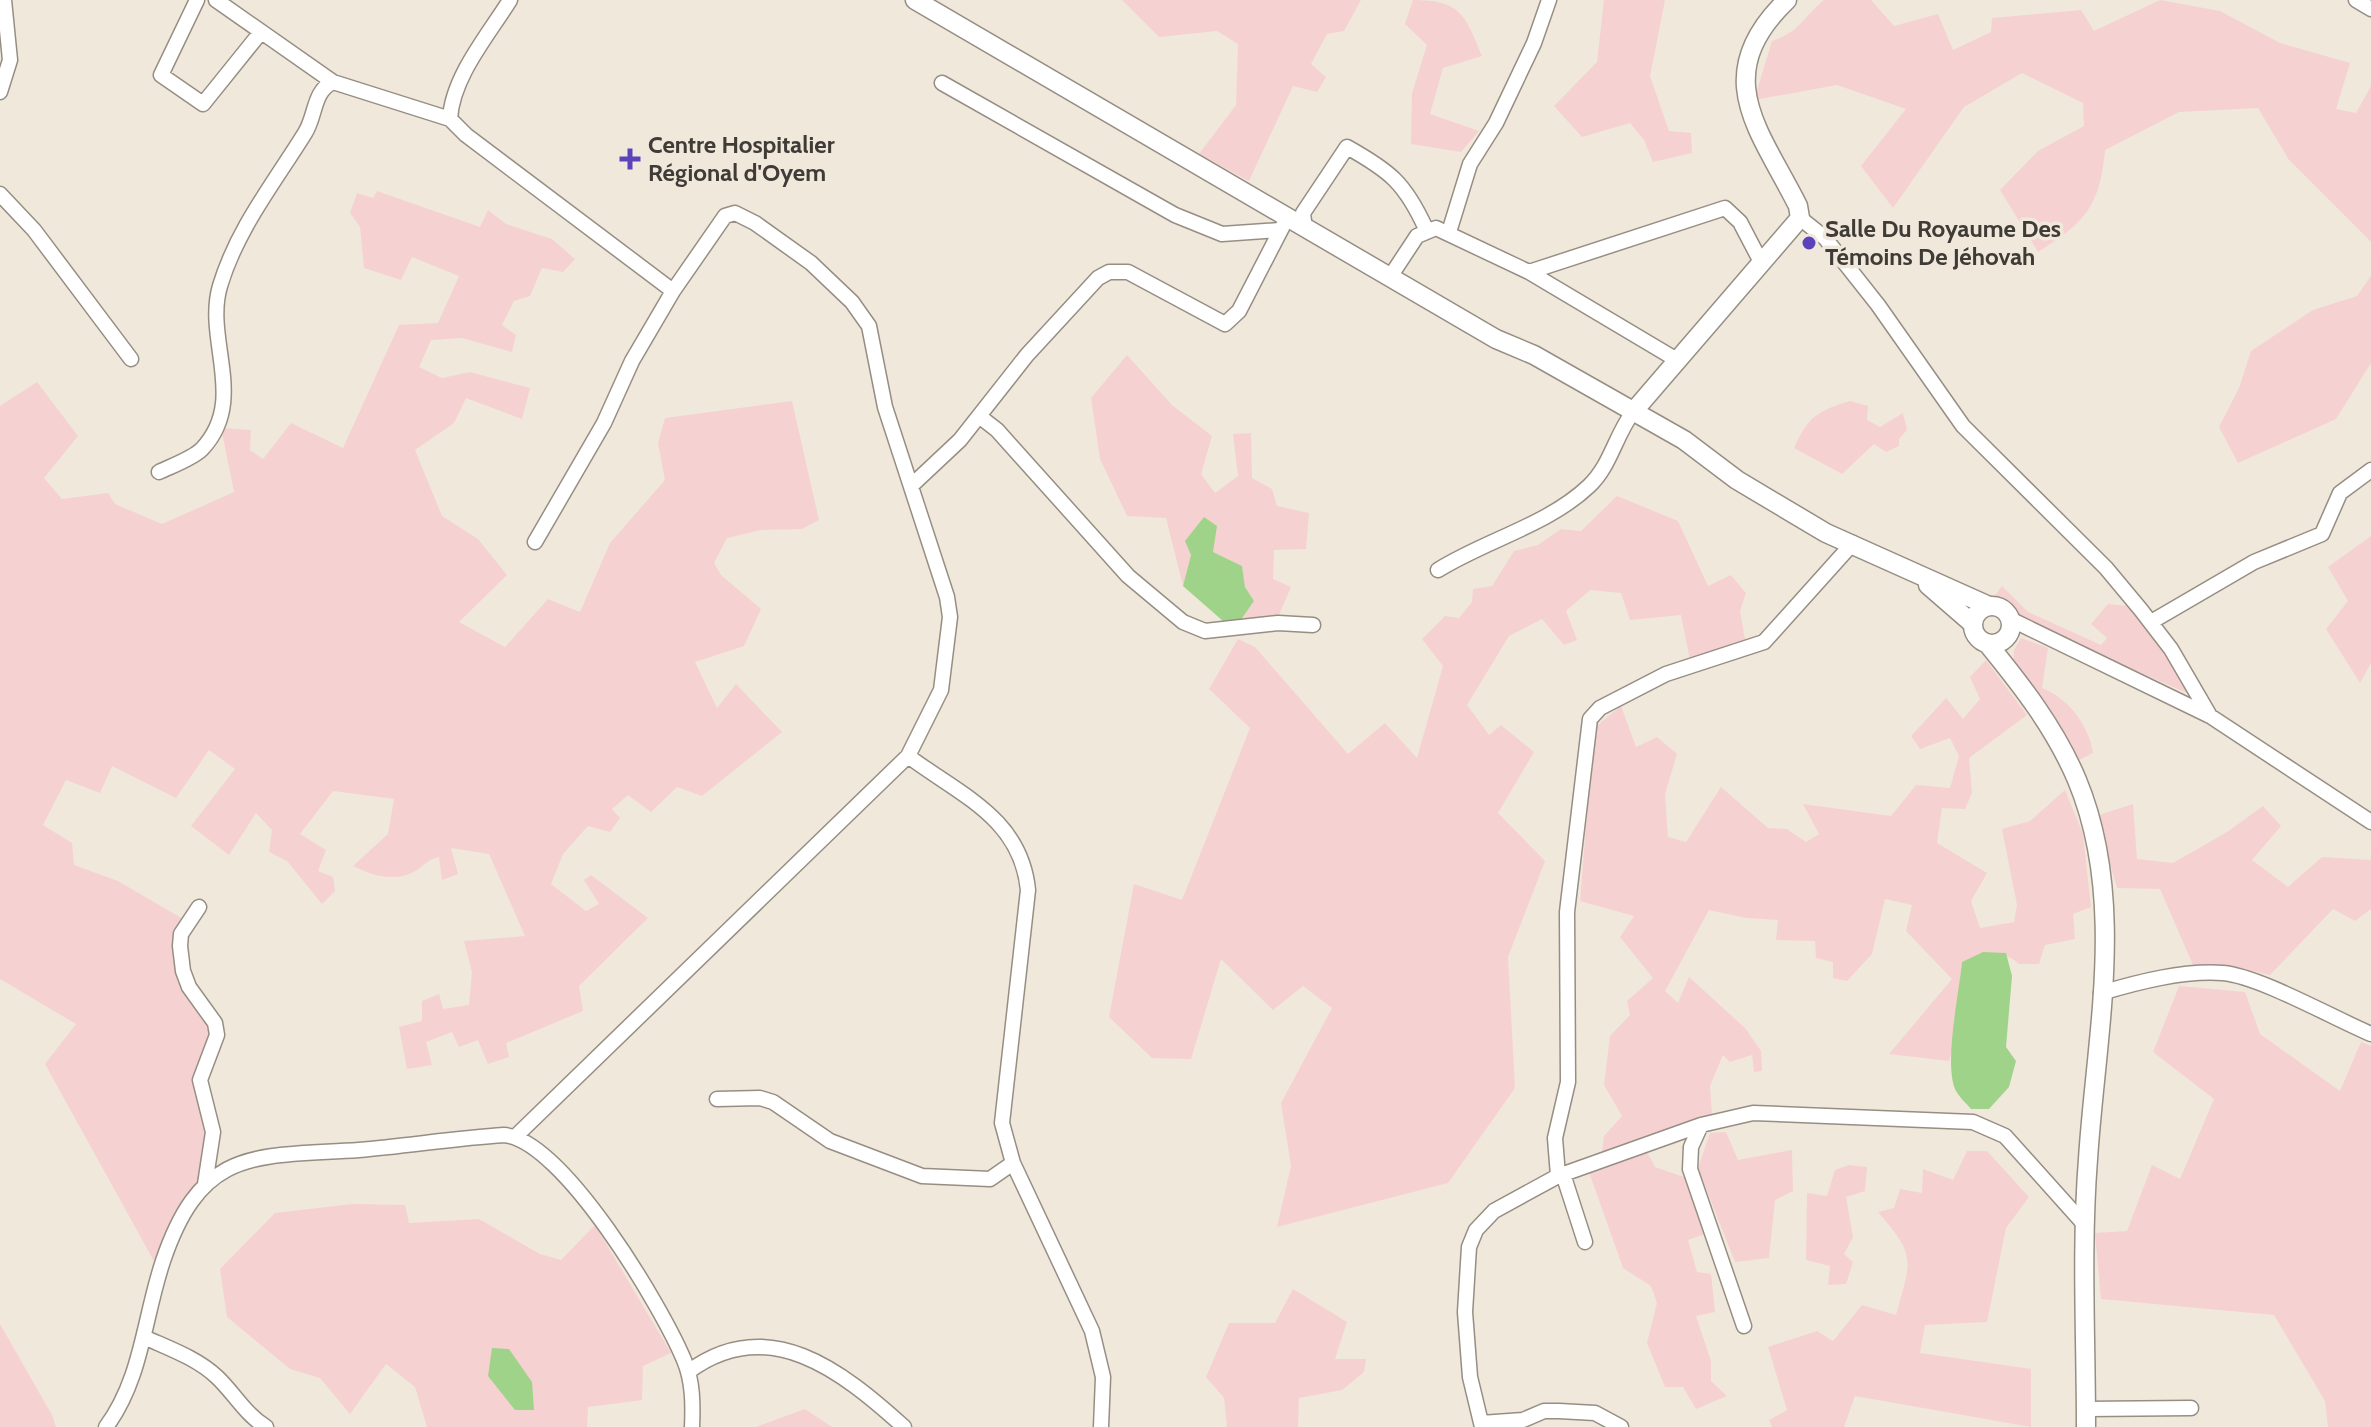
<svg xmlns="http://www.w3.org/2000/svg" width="2371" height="1427" font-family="Cabin,sans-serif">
<rect width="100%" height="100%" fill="#f1e8dc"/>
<path fill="#f6d1d1" d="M1122,0H1361L1344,31L1327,34L1311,64L1326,77L1317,92L1293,86L1249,181L1199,154L1236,105L1238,44L1217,31L1159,37Z
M1413,0C1460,0 1465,14 1482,56L1443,68L1430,114L1479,131L1461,152L1411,144L1412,93L1427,45L1405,24Z
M1604,0H1665L1650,76L1669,131L1691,133L1692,153L1653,162L1644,140L1630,123L1582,137L1554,106L1597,62Z
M1824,0H1871L1894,26L1938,14L1953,50L1991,32L1992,18L2081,10L2094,31L2160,0L2220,11L2280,43L2350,63L2336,109L2356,113L2371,86V242L2289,160L2258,108L2179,112L2105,150C2100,206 2085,223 2038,252L2000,190L2038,151L2084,126L2083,103L2022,73L1964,107L1893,208L1861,166L1906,109L1837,85L1754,100L1772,41C1800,32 1802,18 1824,0Z
M377,191L480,227L488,210L506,224L552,239L575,259L563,272L542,268L530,296L514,301L502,325L516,335L512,352L462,338L431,340L419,367L442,378L470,372L530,388L522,419L466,398L454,423L415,450L442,516L478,539L507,575L459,622L505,647L548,599L580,612L610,543L665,480L658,443L665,418L792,401L819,520L802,529L761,530L727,538L714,563L721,575L761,609L744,646L695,662L717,708L736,684L782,732L702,796L677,787L651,812L628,795L612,809L620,818L610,832L588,826L563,854L551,884L586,911L599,904L584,880L591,875L648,918L579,986L583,1011L506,1043L509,1057L488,1064L478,1040L459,1047L452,1032L426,1042L432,1065L407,1069L399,1027L422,1021V1001L439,994L443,1009L469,1005L472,972L464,941L525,936L489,854L451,848L458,874L442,880L439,857C427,860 426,864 417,870C396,883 373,876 353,866L388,834L394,799L333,791L300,834L326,850L318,871L333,877L335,891L322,904L287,861L269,852L272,830L256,813L229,855L191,826L235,769L209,750L176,798L112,766L100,793L66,780L43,825L72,843L74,865L118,881L183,919L176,938L207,1023L210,1039L196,1074L208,1131L200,1182L155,1263L45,1064L76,1024L0,979V406L37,382L78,436L44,478L62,499L108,493L115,504L162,524L234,492L221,428L251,430L250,450L263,459L291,423L343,448L399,325L438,323L459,276L412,257L401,280L364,268L360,227L350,213L357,193L373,198Z
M2371,276V363L2336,419L2238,463L2219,427L2239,388L2251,351L2313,310L2357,296Z
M1127,355L1172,405L1212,436L1201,474L1215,493L1238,476L1233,434L1251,433L1252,478L1272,489L1277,506L1309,513L1306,549L1274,550L1273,579L1291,587L1278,617L1238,624L1254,601L1245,587L1242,566L1213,552L1191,555L1183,586L1166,518L1127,516L1100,459L1091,398Z
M1850,401L1868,406L1867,420L1880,427L1903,413L1907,430L1899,439V446L1886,452L1874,444L1842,474L1794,448C1808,416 1818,411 1850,401Z
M1617,496L1678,521L1708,586L1731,575L1746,593L1740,611L1746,645L1690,660L1681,615L1630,620L1621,593L1590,590L1566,611L1577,640L1564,645L1542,619L1509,636L1467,705L1489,735L1501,725L1534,752L1498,813L1545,861L1508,957L1515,1088L1448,1183L1277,1227L1291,1166L1281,1103L1332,1008L1303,986L1273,1010L1221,959L1191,1059L1152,1058L1109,1017L1134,884L1182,900L1250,728L1209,689L1238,639L1255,647L1348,754L1385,723L1417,758L1443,666L1422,639L1445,616L1459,618L1472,602L1473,589L1492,586L1514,551L1538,545L1561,529L1581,531Z
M2371,536V663L2360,683L2326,629L2348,601L2328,567Z
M2002,586L2028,612L2101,645L2107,638L2091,624L2108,604L2128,606L2191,690L2187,693L1987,606Z
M2021,638L2048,648L2042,688C2068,698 2089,725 2093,753L2073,763L2013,669L2014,650Z
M1986,660L2027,715L1969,758L1972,793L1965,809L1942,808L1937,843L1987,873L1971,901L1980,928L2014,922L2017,905L2002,829L2030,821L2065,790L2083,834L2091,907L2073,914L2075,939L2045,945L2039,964H2019C2000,948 1985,952 1962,962L1955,1040L1949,1061L1889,1054L1952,979L1906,931L1912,905L1885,899L1872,954L1847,981L1833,978V962L1816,958L1815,941L1776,940L1778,920L1746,918L1709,910L1665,991L1678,1003L1689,977L1745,1028L1761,1051L1762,1071L1754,1072L1752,1055L1730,1062L1723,1055L1710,1086L1712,1116L1602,1152L1604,1136L1622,1116L1604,1085L1610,1036L1630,1015L1627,1001L1653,978L1620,937L1634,916L1580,901L1594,728L1621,706L1636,747L1657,737L1677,754L1665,794L1668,837L1686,842L1721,787L1768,828L1787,829L1806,842L1819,834L1803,804L1891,816L1916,785L1950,788L1959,756L1950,738L1920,749L1911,736L1946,698L1963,719L1980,699L1970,677Z
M2133,804L2137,859L2173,863L2227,832L2263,806L2281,826L2252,860L2288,887L2322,857L2371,860V909L2355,921L2333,909L2270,975L2226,965H2193L2160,889L2117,888L2096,816Z
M2179,986L2245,992L2260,1034L2340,1091L2361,1042L2371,1046V1427H2328L2325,1401L2274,1315L2101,1299L2095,1233L2127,1231L2152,1165L2180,1179L2214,1099L2153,1052Z
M1726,1132L1738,1160L1792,1150L1793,1191L1775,1200L1769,1258L1735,1262L1698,1168L1710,1133Z
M1967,1151H1987L2029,1197L2006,1228L1987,1322L1925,1325L1920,1353L2031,1369V1427L1855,1396L1844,1427H1772L1769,1420L1787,1410L1768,1347L1817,1331L1833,1341L1862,1305L1896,1315C1911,1260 1917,1257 1878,1212L1894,1208L1900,1189L1922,1193L1923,1169L1953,1180Z
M1647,1152L1655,1167L1684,1177L1705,1234L1688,1240L1697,1272L1711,1274L1715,1312L1696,1316L1711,1361V1381L1727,1396L1696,1409L1683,1387H1665L1647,1343L1657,1303L1651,1286L1623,1268L1589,1172Z
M1849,1165L1867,1167L1865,1191L1846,1197L1853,1237L1844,1254L1853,1262L1846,1284L1828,1285L1830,1266L1806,1260L1807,1193L1827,1196L1835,1170Z
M352,1204L405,1205L409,1223L479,1219L540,1254L561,1260L595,1225L671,1353L643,1366L642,1400L588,1407L587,1427H427L415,1387L386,1364L350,1414L320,1378L290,1369L227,1317L220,1269L275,1213Z
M1293,1289L1347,1322L1335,1359H1366L1364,1372L1342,1390L1299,1398L1298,1427H1227L1224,1398L1206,1377L1229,1323H1275Z
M0,1324L52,1415L56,1427H0Z
M805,1409L832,1427H756Z"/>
<path fill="#9fd389" d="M1204,517L1217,526L1213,552L1242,566L1245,587L1254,601L1238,624L1223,621L1183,586L1191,555L1185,541Z
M1983,952L2006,953L2012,976L2006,1047L2016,1061L2009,1087L1989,1109H1971C1966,1103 1958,1096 1955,1089C1944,1062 1959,994 1962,962Z
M492,1348L509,1349L532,1382L534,1410H515L488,1376Z"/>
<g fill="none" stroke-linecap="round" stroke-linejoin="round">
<defs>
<path id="minor" d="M197,0L161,75L203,104L261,32
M216,0L333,82
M2356,0L2371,9
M942,83L1175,215L1222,234L1280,230
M0,92L10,60L4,0
M450,119C452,77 489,34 510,0
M0,194L34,230L131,359
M1800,218L1825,238L1878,305L1963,426L2106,568L2141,610L2171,649L2210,716
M1305,229L1303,213L1347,147C1390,171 1405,183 1426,229
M1449,232L1470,164L1496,123L1534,43L1549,0
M1529,272L1725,208L1740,222L1762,264
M1390,277L1417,236L1436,228L1529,272L1677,360
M979,416L997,430L1128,576L1183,622L1205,631L1278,623L1313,625
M159,472C171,466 192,459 202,449C248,400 204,340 220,286C237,229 274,183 305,133C316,116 313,91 333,82L450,119L466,135L673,291
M911,486L960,440L1027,355L1098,278L1109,272H1128L1225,324L1239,311L1287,218
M1438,570C1486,540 1548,525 1589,486C1611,465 1615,436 1633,412
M2010,619L2210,716L2371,822
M2151,622L2254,562L2322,534L2340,493L2371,470
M908,756C960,795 1021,818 1028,890L1002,1123L1013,1163L1092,1331L1103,1377L1101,1427
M199,907L181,934L180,946L183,971L189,987L215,1023L217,1035L200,1080L213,1132L205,1184
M2101,993C2138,982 2184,970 2223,973C2259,976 2333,1018 2371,1034
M717,1099L760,1098L773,1102L830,1141L922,1176L990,1179L1013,1163
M1701,1125L1691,1147L1690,1169L1744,1326
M516,1136L908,756L941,690L950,617L947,597L885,407L869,326L852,302L811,263L755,223L735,213L725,216L673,291L632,361L604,423L535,542
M1563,1174L1585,1242
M1558,1176L1555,1138L1568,1082L1567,912L1590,719L1600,708L1666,674L1764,642L1853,543
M144,1337C168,1348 197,1358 217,1377C234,1393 245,1414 266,1427
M688,1372C768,1312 842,1371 904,1427
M2086,1409L2191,1408
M1481,1423L1523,1420L1544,1411H1559L1595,1413L1621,1427
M106,1427C142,1379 144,1317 163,1261C202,1146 255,1157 359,1150C407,1146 456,1138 504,1135C563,1140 662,1307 684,1360C693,1381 693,1405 692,1427
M1482,1427L1470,1377L1465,1312L1469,1247L1476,1230L1494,1211L1558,1176L1701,1125L1753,1113L1973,1122L2005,1136L2084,1224"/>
<path id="major" d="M915,0L1496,339L1534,355L1684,440L1737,480L1826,533L1989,606
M1633,412L1800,218L1798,206C1760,130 1708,76 1787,0
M1928,585L1973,624
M1973 625a19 19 0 1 1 38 0a19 19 0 1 1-38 0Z
M1987,643C2022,686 2055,728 2077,780C2127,900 2096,1035 2088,1159C2081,1248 2086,1338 2086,1427"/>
</defs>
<use href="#minor" stroke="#968e83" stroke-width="17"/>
<use href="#major" stroke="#968e83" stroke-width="21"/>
<use href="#minor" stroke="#fff" stroke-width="14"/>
<use href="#major" stroke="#fff" stroke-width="18"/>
</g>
<g fill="#5b43bc" stroke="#f1e8dc" stroke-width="3">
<path d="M626 147h8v8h8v8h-8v8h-8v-8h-8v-8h8z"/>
<circle cx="1809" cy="243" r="8"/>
</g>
<g text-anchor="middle" stroke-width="7" stroke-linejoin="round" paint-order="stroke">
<g font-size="24" font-weight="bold" fill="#3f3b36" stroke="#f1e8dc" text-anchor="start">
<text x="648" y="153">Centre Hospitalier<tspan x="648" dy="28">Régional d'Oyem</tspan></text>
<text x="1825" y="237">Salle Du Royaume Des<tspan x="1825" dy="28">Témoins De Jéhovah</tspan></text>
</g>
</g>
</svg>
